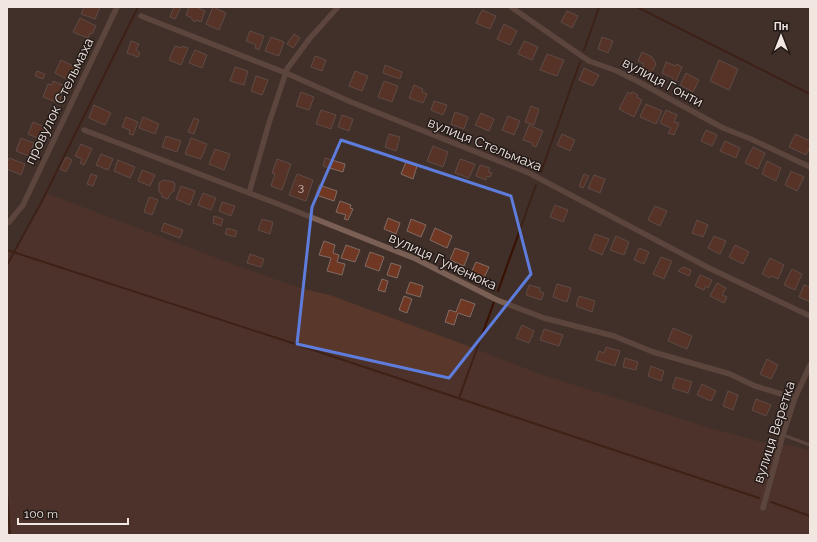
<svg xmlns="http://www.w3.org/2000/svg" width="817" height="542" font-family="Raleway,sans-serif">
<rect width="100%" height="100%" fill="#413029"/>
<path fill="#59372a" d="M46,193L235,265L300,288L330,295L476,349L537,373L710,428L776,446L792,445L810,451V535H7V250L14,253Z"/>
<g fill="none" stroke-linecap="round" stroke-linejoin="round">
<path stroke="#381001" stroke-width="2" d="M637,7L810,94
M584,50L599,7
M541,172L580,62
M7,250L283,340L759,498
M7,265L42,201L138,7
M498,291L536,185
M459,398L494,302
M7,491L10,535
M771,502L810,516"/>
</g>
<path fill="#703822" stroke="#806b64" d="M84,7H100L95,19L81,14Z
M174,7H181L175,19L170,17Z
M189,7H196L205,11L201,22L196,20L195,22L192,20V18L186,15Z
M213,7L226,13L219,30L206,24Z
M482,10L496,16L490,29L476,23Z
M567,11L578,16L572,28L561,22Z
M80,18L96,26L92,34L90,33L88,38L73,32Z
M504,24L517,31L510,45L497,39Z
M250,31L264,36L259,50L255,48L256,45L246,41Z
M294,34L300,38L293,48L287,44Z
M271,37L284,42L279,56L265,51Z
M602,37L613,41L608,53L598,49Z
M131,41L139,44L136,50L140,53L138,57L127,53Z
M524,41L538,47L532,60L518,54Z
M175,46L181,48L182,46L188,48L181,65L169,60Z
M195,50L207,55L202,68L189,63Z
M642,52L652,57L656,64L651,73L642,68L644,64L638,61Z
M547,54L564,60L557,76L540,70Z
M315,56L326,60L322,71L311,67Z
M61,60L75,67L69,80L55,73Z
M719,60L738,69L729,90L710,81Z
M666,62L676,66L677,64L682,67L675,83L671,81L673,78L662,73Z
M385,65L402,72L400,79L383,73Z
M235,67L248,71L244,85L230,81Z
M584,68L599,75L593,86L579,80Z
M37,71L45,74L43,79L35,76Z
M355,71L368,76L362,91L349,86Z
M686,73L699,80L693,92L680,85Z
M256,76L268,80L262,95L251,91Z
M53,81L65,86L59,103L43,97L48,84L52,85Z
M384,81L398,86L392,102L378,97Z
M414,85L423,89L422,92L427,94L423,103L409,98Z
M301,92L314,97L309,110L296,106Z
M628,92L631,94L632,92L638,95L637,97L642,100L634,117L619,109Z
M434,101L447,105L443,115L431,110Z
M646,104L662,111L656,124L640,117Z
M94,105L111,113L105,125L89,118Z
M531,106L539,109L534,125L525,122Z
M321,110L336,115L331,129L316,124Z
M666,110L677,115L674,122L679,123L674,135L668,133L671,128L660,123Z
M455,112L468,117L464,129L451,124Z
M481,113L494,119L489,131L475,125Z
M342,115L353,119L349,131L338,127Z
M508,116L520,121L514,135L502,130Z
M126,117L138,122L133,135L129,134L130,130L122,127Z
M143,117L159,124L155,134L139,128Z
M194,118L199,120L194,134L188,132Z
M33,122L45,127L40,139L28,134Z
M529,125L543,131L536,147L532,145V143L523,140Z
M706,130L717,135L712,146L701,141Z
M389,134L400,137L396,151L385,147Z
M562,134L575,140L570,151L557,145Z
M795,134L810,141V147L806,155L789,147Z
M166,136L181,141L177,152L162,147Z
M21,138L34,143L29,156L16,151Z
M191,138L207,144L201,159L185,154Z
M725,141L740,148L736,158L720,151Z
M81,144L92,149L84,165L80,163L82,159L75,156Z
M433,146L448,152L443,167L427,161Z
M753,147L765,153L758,169L745,163Z
M215,149L230,154L224,170L209,164Z
M101,154L113,159L108,170L96,165Z
M66,157L72,160L66,172L60,169Z
M9,158L25,164L21,175L7,169V163Z
M325,158L345,164L343,172L323,166Z
M277,159L291,164L282,190L271,186L275,174L272,173Z
M460,159L475,164L469,178L455,173Z
M118,160L135,167L130,178L114,171Z
M767,161L781,168L776,181L762,174Z
M406,162L417,166L413,179L401,174Z
M480,165L490,168L488,172L492,173L490,177L487,176L486,180L476,176Z
M142,170L155,175L150,186L138,181Z
M791,171L804,177L797,191L785,185Z
M91,174L97,176L93,186L87,184Z
M297,174L313,180L306,201L289,195Z
M584,174L589,176L583,188L579,186Z
M594,175L605,179L600,193L588,188Z
M163,180L174,182L175,185L174,191L170,194L168,199L162,197V194L159,192V183Z
M319,185L337,191L334,201L316,195Z
M181,186L195,191L190,205L176,199Z
M203,193L216,198L211,210L198,205Z
M149,197L158,200L152,215L144,212Z
M340,201L351,205L350,208L353,209L348,220L344,219L346,215L336,212Z
M222,202L235,206L231,216L219,211Z
M555,205L568,210L563,222L550,217Z
M655,206L667,211L660,226L648,220Z
M214,216L223,219L221,226L213,223Z
M388,218L400,223L396,234L384,229Z
M262,219L273,222L270,234L258,230Z
M411,219L426,225L421,237L407,231Z
M697,220L708,225L703,237L692,233Z
M164,223L183,230L180,238L161,231Z
M227,228L237,231L235,237L225,234Z
M435,228L452,236L447,248L430,240Z
M595,234L609,239L602,255L589,249Z
M616,236L629,242L624,255L610,250Z
M714,236L726,241L720,254L708,248Z
M324,241L335,245L333,253L339,255L337,262L345,264L342,275L327,271L331,258L319,255Z
M346,245L360,250L355,262L341,258Z
M735,245L749,252L743,264L729,257Z
M455,248L469,253L464,266L450,260Z
M639,248L649,252L644,264L634,260Z
M370,252L384,257L379,271L365,266Z
M250,254L264,259L261,267L247,263Z
M661,257L672,261L664,279L653,274Z
M770,258L784,265L778,279L771,276L770,278L762,274Z
M476,262L489,267L484,278L471,273Z
M391,263L401,266L397,278L387,275Z
M683,267L691,270L689,276L678,271Z
M792,269L802,274L795,290L784,285Z
M700,275L712,280L708,288L705,286L704,290L695,286Z
M382,279L388,281L385,292L378,290Z
M410,282L423,286L420,297L406,293Z
M717,283L726,288L722,295L727,297L724,303L710,296Z
M557,284L571,288L567,302L553,297Z
M529,285L540,288L539,291L544,293L541,300L526,295Z
M804,285L810,287V302L799,297Z
M404,296L412,299L407,313L399,310Z
M579,296L595,301L592,312L576,306Z
M461,299L475,304L470,317L458,313L454,325L445,322L449,310L456,312Z
M522,325L534,331L529,343L516,338Z
M673,328L692,336L687,349L668,341Z
M544,329L563,335L559,346L540,340Z
M606,347L620,351L615,366L596,360L599,351L604,353Z
M625,358L638,362L636,370L623,367Z
M767,359L778,365L771,379L760,374Z
M651,366L664,371L661,381L648,376Z
M676,377L692,382L688,393L672,388Z
M702,384L716,391L711,401L697,395Z
M728,391L738,395L733,410L723,406Z
M756,399L771,405L766,416L752,410Z"/>
<g fill="none" stroke-linecap="round" stroke-linejoin="round">
<path stroke="#7a5f55" stroke-width="3" d="M783,435L810,445"/>
<path stroke="#7a5f55" stroke-width="5.5" d="M511,7L589,61L617,71L639,82L723,128L751,139L810,167
M141,16L286,73L351,102L529,173L709,268L810,316
M84,130L278,204L416,259L497,300L544,318L614,336L653,352L730,374L755,386L795,398
M249,193L269,123L287,69L310,38L338,7
M7,223L9,222L23,205L117,7
M763,508L783,435L795,398L810,365"/>
</g>
<path d="M0 0H817V542H0ZM341,140L511,196L531,274L449,378L297,344L312,207Z" fill="#413029" fill-opacity=".55" fill-rule="evenodd"/>
<path fill="none" stroke="#5d7cdb" stroke-width="3" stroke-linejoin="round" d="M341,140L511,196L531,274L449,378L297,344L312,207Z"/>
<g text-anchor="middle" stroke-width="3" stroke-linejoin="round" paint-order="stroke">
<g font-size="12" fill="#d2bab1">
<text x="301" y="191">3</text>
</g>
<g font-size="14" fill="#f2e6e1" stroke="#221a17">
<text transform="translate(663 82) rotate(28)" y="5">вулиця Гонти</text>
<text transform="translate(59 101) rotate(-64)" y="5">провулок Стельмаха</text>
<text transform="translate(485 144) rotate(22)" y="5">вулиця Стельмаха</text>
<text transform="translate(443 261) rotate(25)" y="5">вулиця Гуменюка</text>
<text transform="translate(774 432) rotate(-72)" y="5">вулиця Веретка</text>
</g>
</g>
<rect width="817" height="542" fill="none" stroke="#f2e6e1" stroke-width="16"/>
<g transform="translate(781 36)" stroke="#221a17" stroke-width="3" paint-order="stroke">
<path d="M0-3L7 15L0 10L-7 15Z" fill="#f2e6e1"/>
<text y="-6" font-size="11" font-weight="bold" text-anchor="middle" fill="#f2e6e1">Пн</text>
</g>
<path d="M18 518v6h110v-6" fill="none" stroke="#f2e6e1" stroke-width="2"/>
<text x="24" y="518" font-size="12" fill="#f2e6e1" stroke="#221a17" stroke-width="3" paint-order="stroke">100 m</text>
</svg>
